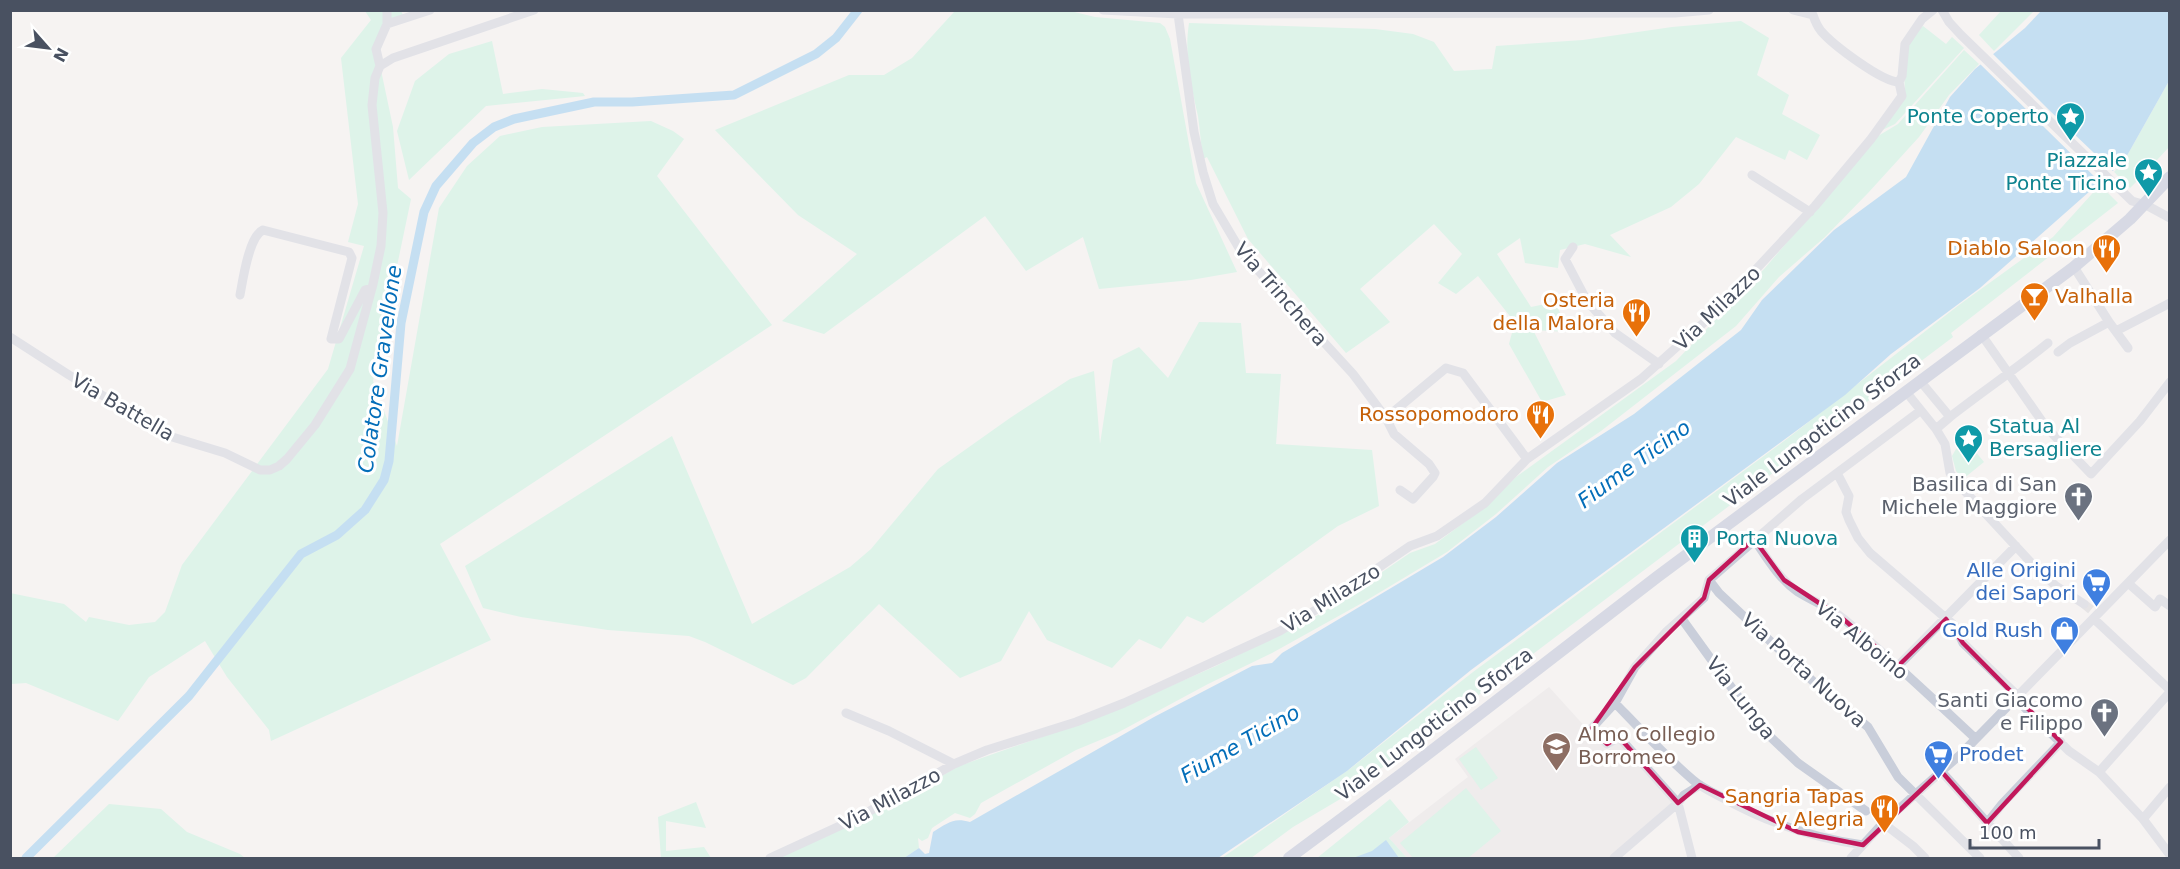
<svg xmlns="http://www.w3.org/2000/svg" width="2180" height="869" font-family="'DejaVu Sans',sans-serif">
<rect width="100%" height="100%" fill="#f5f3f2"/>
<path fill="#e6e4e4" d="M1549,687L1607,751L1618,741L1675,803L1610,858H1407L1389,838L1468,777L1455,759Z"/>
<path fill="#c0f3de" d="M1066,10L1095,17L1160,23L1165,27L1170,39L1196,183L1237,272L1191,280L1099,289L1083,237L1026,271L985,216L824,334L782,321L857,254L798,215L715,130L849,75H884L912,58L954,12L933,11Z
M365,11H401L403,15L391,19L380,51L382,75L393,127L398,188L411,199L373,381L397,446L439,208L467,166L500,136L542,127L651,121L673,131L684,139L657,176L772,325L440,544L491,640L271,741L269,730L227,677L205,641L149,677L118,721L26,683L11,684L10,593L64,604L86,622L89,617L129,625L155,622L165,612L182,565L328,369L364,246L348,242L358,204L341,58L371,20Z
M2001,11H2034L1994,51L1979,35Z
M1741,21L1769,38L1757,75L1789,95L1782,114L1820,135L1807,160L1789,150L1785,160L1736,137L1699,184L1671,207L1610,235L1631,257L1585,244L1560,250L1558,268L1525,263L1520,238L1497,254L1531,307L1555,302L1569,332L1533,330L1566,395L1542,402L1509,344L1513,329L1517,325L1478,276L1456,294L1438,283L1462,254L1434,224L1360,289L1390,322L1346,353L1248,239L1207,157L1203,159C1201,145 1200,130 1198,116C1191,85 1184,55 1189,23L1375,29L1413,34L1434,42L1454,71L1492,69L1496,46L1583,40L1672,27Z
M1923,26L1946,44L1952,37L1964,48L1895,124L1878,132L1905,91L1904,74L1907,44L1915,32Z
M492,41L503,94L542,89L583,93L585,96L486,106L409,180L397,131L415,81L449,54Z
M1964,50L1979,64L1949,95L1919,137L1868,193L1825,237L1779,277L1736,326L1601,431L1548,467L1496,514L1447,552L1362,603L1272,653L1208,684L1117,733L1076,750L981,803L975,814L970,818L955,813L932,828L928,838L922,841L918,838L919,848L904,858H766L900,800L959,766L1102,716L1216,666L1322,613L1410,553L1435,544L1485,507L1516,477L1676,361L1765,268L1878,136L1898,124Z
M2169,81V147L2146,172L2140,163L2133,168L2140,178L2130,188L2114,172L2124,161Z
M2100,185L2118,203L1951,333L1953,337L1342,798L1293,827L1251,858H1222L1351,768L1473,672L1788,438L1959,305L2053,237Z
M1199,322L1241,323L1246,373L1281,374L1276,444L1372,450L1379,506L1338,526L1203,623L1187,616L1161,649L1139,639L1112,668L1047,640L1029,611L1001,661L960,678L879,604L806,678L793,685L705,642L689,636L608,630L521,617L483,608L465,566L672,436L752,624L850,567L871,549L938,469L1010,418L1070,379L1094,371L1100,444L1113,360L1139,347L1168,378Z
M1965,445L1975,451L1984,462L1963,479L1956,471L1952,456L1956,449Z
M1476,747L1498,778L1481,790L1459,759Z
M1466,788L1501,831L1468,858H1413L1400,843Z
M1390,799L1409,822L1389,838L1407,858H1317Z
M696,802L706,828L666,821V851L704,847L711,858H661L658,817Z
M109,804L161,809L187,832L240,854L245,858H53Z"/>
<path fill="#8bc7f2" d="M2041,11H2169V81L2124,161L1980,288L1891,354L1845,395L1471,670L1347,771L1218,858H904L919,848L925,854L929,853L933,832C948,823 953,817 970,822L1154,717L1252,666L1272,663L1282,653L1443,557L1496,517L1557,463L1634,414L1741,330L1762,300L1834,230L1906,177L1950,97L1975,69L2025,28Z
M1386,840L1399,858H1353L1372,851Z"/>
<path fill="#f5f3f2" d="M1991,52L2048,109L2116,174L2103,185L1978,62Z"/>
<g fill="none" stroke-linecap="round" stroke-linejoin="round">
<path stroke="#8bc7f2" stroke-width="9" d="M26,858L189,696L301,554L337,535L365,510L384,480L389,461L401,323L424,212L436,186L473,143L494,127L514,119L594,102H632L734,95L816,54L836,38L858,10"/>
<path stroke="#d3d3d5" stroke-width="9" stroke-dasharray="9 4.5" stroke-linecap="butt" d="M2084,604L2095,613"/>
<path stroke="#c9ceda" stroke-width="9" d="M1103,10L1178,14L1675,13L1709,10
M1793,10L1813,15
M1942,10L1949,22L1961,35L2132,201L2146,205L2170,218
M1178,14L1194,132L1203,172L1213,204L1242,253L1353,374L1386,418L1446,368L1463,373L1527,459
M1813,15C1815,21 1817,26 1821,31C1833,45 1882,82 1899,82
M387,24L430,10
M380,66L393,58L534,10
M380,66L376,49L387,24V10
M1752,175L1810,212
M1573,247L1565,259L1587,301L1602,318L1615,333L1659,364
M2074,267L2109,322L2128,348
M240,295C243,279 249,236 263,230L349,252L352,258L331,339H339L365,290L372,288
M2116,331L2170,303
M1981,334L2046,427L2091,474L2140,421L2170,382
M10,337L69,375L169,436L225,453L260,470H270L279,466L287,459L315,425L350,369L373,284L381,246L383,213L372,105L375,78L380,66
M2058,352L2070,343L2109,322
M1907,393L1936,429L1950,417L1921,382
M1950,417C1982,392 2016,369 2048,343
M1386,418L1394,434L1429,464L1435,473L1433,477L1413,499L1400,490
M1936,429L1945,444L1950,473L1960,486L2036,568L2056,586L2084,604
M1837,473L1849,496L1846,512L1849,520L1858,538L1870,553L1955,626L1963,643L2018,696
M1754,539C1767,558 1779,579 1798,592C1814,602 1831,608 1845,620C1890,658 1932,698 1975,738
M1709,580L1719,593L1817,685L1868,727L1898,777L1980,858
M1709,580L1802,499L1920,411
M2128,583L2155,607L2160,599L2170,606
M1682,619L1760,727L1798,763L1866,811
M2094,619L2170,690
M1898,666L2016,546
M2015,698L2069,751L2099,772L2143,819L2170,855
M1615,703L1635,667L1667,631L1704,598L1709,580
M846,713L889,731L954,764
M1941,771L2019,858
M2099,772L2170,692
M1700,785L1684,795L1678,803L1619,737L1607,744L1592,728L1615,703C1640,729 1665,756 1693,780C1702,788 1714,793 1725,799C1768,823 1813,838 1863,845
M2143,819L2170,787
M1883,823L1913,846L1925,858
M1987,823L2002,804L2061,742
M770,858L859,817L954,764L987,750L1076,722L1124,703L1280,631L1324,605L1410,546L1437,536L1485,503L1527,459L1641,379L1719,309L1815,206L1871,139L1902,96L1899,82L1902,76L1905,44L1922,19L1933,10
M1614,858L1678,803L1692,858
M1851,858L1883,823L1961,754L2170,540"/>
<path stroke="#b1bbd2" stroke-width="12" d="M1289,858L1403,773L1657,577L2074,267L2130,219L2170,177"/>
</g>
<path d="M0 0H2180V869H0ZM1754,539L1784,580L1842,618L1898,666L1946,619L1963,643L2061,742L1987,823L1941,771L1863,845L1798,832L1700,785L1678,803L1619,737L1607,744L1592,728L1635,667L1704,598L1709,580Z" fill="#f5f3f2" fill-opacity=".55" fill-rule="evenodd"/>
<path fill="none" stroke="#c2185b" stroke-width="4.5" stroke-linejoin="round" d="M1754,539L1784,580L1842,618L1898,666L1946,619L1963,643L2061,742L1987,823L1941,771L1863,845L1798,832L1700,785L1678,803L1619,737L1607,744L1592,728L1635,667L1704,598L1709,580Z"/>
<defs>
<symbol id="sight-pin" viewBox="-11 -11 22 30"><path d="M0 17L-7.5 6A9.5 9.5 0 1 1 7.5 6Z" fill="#0f9aa8" stroke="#fff"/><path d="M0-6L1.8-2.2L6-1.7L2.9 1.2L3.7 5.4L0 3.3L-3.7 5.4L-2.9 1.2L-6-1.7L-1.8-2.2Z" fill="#fff"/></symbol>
<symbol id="restaurant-pin" viewBox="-11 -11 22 30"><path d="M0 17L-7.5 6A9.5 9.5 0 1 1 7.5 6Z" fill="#e8710a" stroke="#fff"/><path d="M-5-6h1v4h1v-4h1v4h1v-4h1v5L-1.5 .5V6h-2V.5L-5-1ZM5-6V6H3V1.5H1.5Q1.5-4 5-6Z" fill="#fff"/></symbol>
<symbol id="bar-pin" viewBox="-11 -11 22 30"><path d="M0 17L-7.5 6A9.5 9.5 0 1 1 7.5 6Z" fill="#e8710a" stroke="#fff"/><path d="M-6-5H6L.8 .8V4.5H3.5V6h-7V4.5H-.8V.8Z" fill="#fff"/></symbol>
<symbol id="church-pin" viewBox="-11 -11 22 30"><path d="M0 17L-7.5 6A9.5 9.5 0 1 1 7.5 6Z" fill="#6b7280" stroke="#fff"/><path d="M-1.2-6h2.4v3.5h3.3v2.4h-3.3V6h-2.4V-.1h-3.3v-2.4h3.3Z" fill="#fff"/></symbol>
<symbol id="building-pin" viewBox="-11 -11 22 30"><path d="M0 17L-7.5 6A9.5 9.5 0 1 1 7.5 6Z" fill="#0f9aa8" stroke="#fff"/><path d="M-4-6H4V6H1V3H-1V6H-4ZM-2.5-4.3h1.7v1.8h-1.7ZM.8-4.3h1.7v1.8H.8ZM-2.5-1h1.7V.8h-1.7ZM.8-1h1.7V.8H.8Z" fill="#fff"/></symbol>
<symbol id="supermarket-pin" viewBox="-11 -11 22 30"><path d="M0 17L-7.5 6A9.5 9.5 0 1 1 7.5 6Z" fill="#3f7fe0" stroke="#fff"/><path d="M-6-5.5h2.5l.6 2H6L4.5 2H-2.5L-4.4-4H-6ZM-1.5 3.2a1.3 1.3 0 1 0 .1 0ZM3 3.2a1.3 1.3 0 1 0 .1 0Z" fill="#fff"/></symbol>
<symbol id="shop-pin" viewBox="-11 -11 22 30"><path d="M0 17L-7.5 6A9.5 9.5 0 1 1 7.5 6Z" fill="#3f7fe0" stroke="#fff"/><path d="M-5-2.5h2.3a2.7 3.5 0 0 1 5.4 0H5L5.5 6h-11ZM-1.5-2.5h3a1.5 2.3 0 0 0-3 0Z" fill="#fff"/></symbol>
<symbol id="university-pin" viewBox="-11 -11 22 30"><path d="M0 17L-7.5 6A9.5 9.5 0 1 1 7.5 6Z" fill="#8d6e63" stroke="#fff"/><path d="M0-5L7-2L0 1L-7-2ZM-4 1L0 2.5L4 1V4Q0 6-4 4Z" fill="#fff"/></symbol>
</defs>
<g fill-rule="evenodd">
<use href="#sight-pin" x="2054" y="100" width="33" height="45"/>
<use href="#sight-pin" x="2132" y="156" width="33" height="45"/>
<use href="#restaurant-pin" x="2090" y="232" width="33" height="45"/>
<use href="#bar-pin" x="2018" y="280" width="33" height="45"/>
<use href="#restaurant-pin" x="1620" y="296" width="33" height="45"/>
<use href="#restaurant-pin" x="1524" y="398" width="33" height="45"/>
<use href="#sight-pin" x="1952" y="422" width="33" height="45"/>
<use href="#church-pin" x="2062" y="480" width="33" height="45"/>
<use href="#building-pin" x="1678" y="522" width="33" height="45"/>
<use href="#supermarket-pin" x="2080" y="566" width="33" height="45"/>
<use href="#shop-pin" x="2048" y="614" width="33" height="45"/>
<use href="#church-pin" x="2088" y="696" width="33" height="45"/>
<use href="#university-pin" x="1540" y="730" width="33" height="45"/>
<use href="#supermarket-pin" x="1922" y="738" width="33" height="45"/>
<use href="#restaurant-pin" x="1868" y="792" width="33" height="45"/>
</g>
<g text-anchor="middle" stroke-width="6" stroke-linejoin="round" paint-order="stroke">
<g font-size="20" fill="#0d838f" stroke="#fff" text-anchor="end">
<text x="2049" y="123">Ponte Coperto</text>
<text x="2127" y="167">Piazzale<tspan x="2127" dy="23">Ponte Ticino</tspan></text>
<text x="1989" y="433" text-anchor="start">Statua Al<tspan x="1989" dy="23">Bersagliere</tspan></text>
<text x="1716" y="545" text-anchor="start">Porta Nuova</text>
</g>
<g font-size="20" fill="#c56008" stroke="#fff" text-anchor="end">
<text x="2085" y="255">Diablo Saloon</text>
<text x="2055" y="303" text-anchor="start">Valhalla</text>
<text x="1615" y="307">Osteria<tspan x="1615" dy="23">della Malora</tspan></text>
<text x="1519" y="421">Rossopomodoro</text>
<text x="1864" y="803">Sangria Tapas<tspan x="1864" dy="23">y Alegria</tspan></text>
</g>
<g font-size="20" fill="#495161" stroke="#fff">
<text transform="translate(1281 294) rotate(49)" y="7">Via Trinchera</text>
<text transform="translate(1717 308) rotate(-44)" y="7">Via Milazzo</text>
<text transform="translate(123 407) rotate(30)" y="7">Via Battella</text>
<text transform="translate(1822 430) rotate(-37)" y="7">Viale Lungoticino Sforza</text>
<text transform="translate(1331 598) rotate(-32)" y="7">Via Milazzo</text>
<text transform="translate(1862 640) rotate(39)" y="7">Via Alboino</text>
<text transform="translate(1804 670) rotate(42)" y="7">Via Porta Nuova</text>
<text transform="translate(1741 698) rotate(52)" y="7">Via Lunga</text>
<text transform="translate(1434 724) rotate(-37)" y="7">Viale Lungoticino Sforza</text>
<text transform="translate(890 799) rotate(-28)" y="7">Via Milazzo</text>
</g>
<g font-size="20" fill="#5b616d" stroke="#fff" text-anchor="end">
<text x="2057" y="491">Basilica di San<tspan x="2057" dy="23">Michele Maggiore</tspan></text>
<text x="2083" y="707">Santi Giacomo<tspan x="2083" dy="23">e Filippo</tspan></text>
</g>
<g font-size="20" fill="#366cbe" stroke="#fff" text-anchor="end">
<text x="2076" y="577">Alle Origini<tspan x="2076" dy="23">dei Sapori</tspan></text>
<text x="2043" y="637">Gold Rush</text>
<text x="1959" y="761" text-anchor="start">Prodet</text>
</g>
<g font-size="20" fill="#785e54" stroke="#fff" text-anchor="start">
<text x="1578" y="741">Almo Collegio<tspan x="1578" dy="23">Borromeo</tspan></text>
</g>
<g font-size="21" font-style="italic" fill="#046eb9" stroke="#fff">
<text transform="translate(380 369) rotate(-82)" y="7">Colatore Gravellone</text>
<text transform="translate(1634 464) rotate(-36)" y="7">Fiume Ticino</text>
<text transform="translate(1240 744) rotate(-30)" y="7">Fiume Ticino</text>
</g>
</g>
<rect width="2180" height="869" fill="none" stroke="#495161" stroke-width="24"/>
<g transform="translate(48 48) rotate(118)" stroke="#ffffff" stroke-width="4.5" paint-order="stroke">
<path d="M0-4.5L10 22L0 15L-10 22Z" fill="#495161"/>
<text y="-9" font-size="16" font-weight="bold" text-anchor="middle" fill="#495161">N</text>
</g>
<path d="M1970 839v9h129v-9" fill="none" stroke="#495161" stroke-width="3"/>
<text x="1979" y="839" font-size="18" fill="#495161" stroke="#ffffff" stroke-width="4.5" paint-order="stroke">100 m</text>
</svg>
